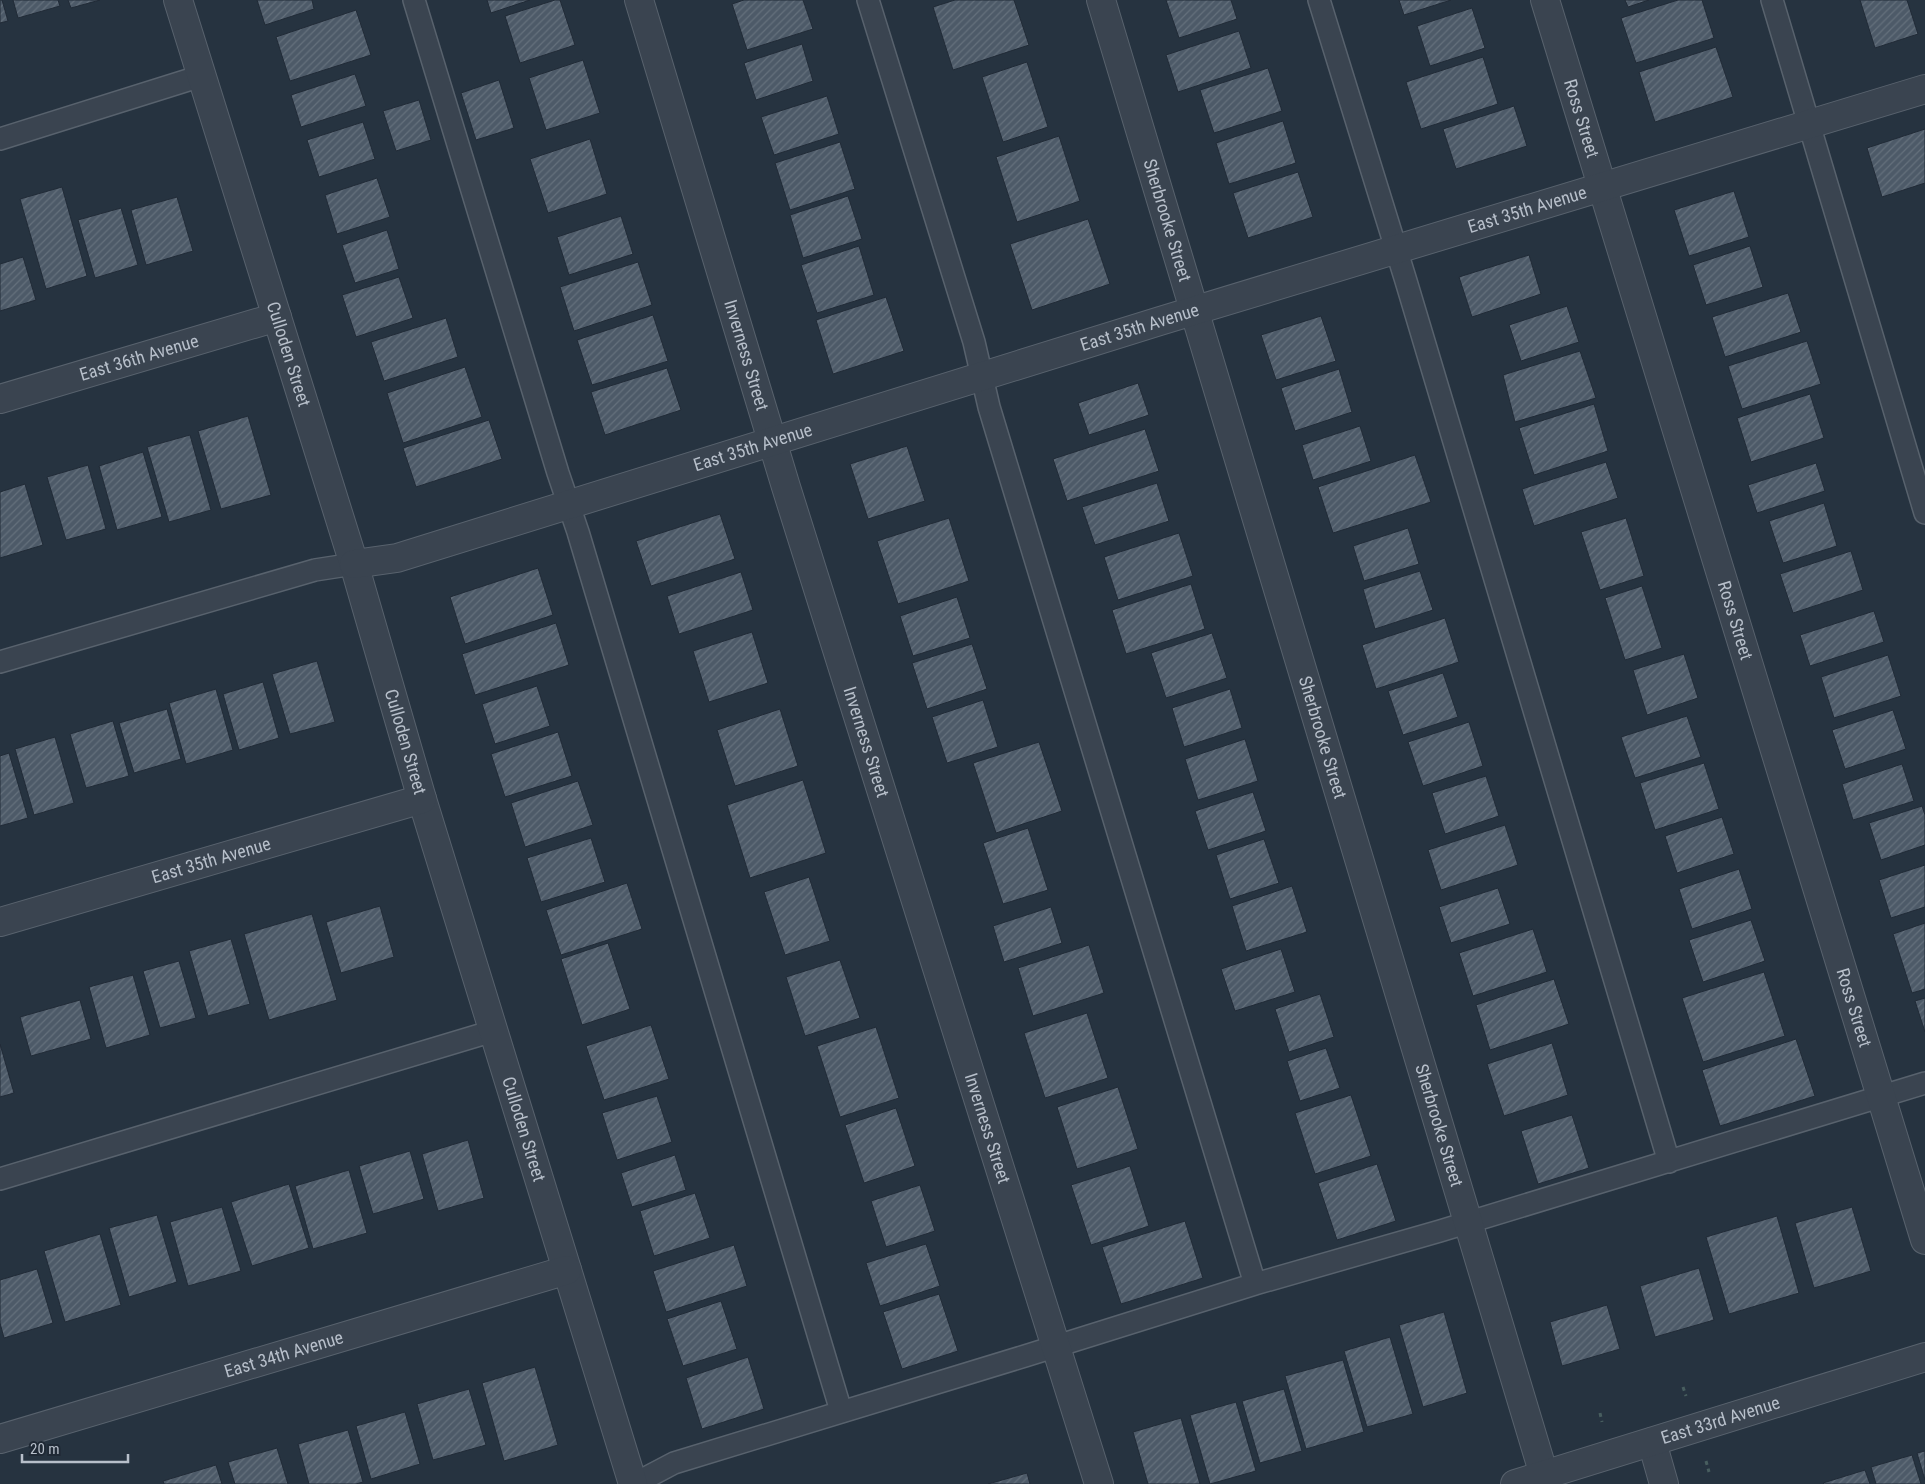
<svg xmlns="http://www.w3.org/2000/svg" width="1925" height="1484" font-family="'Roboto Condensed',sans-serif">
<defs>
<pattern id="building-hatch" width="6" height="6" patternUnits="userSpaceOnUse" patternTransform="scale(1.25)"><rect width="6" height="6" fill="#4d5a68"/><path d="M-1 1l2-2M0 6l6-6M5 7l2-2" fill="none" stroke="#64707c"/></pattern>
</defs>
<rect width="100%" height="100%" fill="#263340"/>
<path fill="url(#building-hatch)" stroke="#212b37" d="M0,0H2L8,21L0,23Z
M13,0H58L60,6L18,18Z
M68,0H100L71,8Z
M257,0H312L314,9L265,25Z
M487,0H530L491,13Z
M555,0H560L575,45L520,63L505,16Z
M744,0H803L813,29L747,50L732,4Z
M955,0H1014L1029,45L953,70L933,7Z
M1166,0H1231L1237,19L1179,38Z
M1399,0H1451L1404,15Z
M1625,0H1649L1628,7Z
M1678,0H1702L1714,38L1636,63L1621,18Z
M1860,0H1907L1918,34L1875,48Z
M1472,8L1485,48L1430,66L1417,26Z
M356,10L371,55L290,81L276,37Z
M1239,31L1251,68L1178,92L1166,55Z
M802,44L813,81L756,100L744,63Z
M1716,47L1733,97L1655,122L1639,72Z
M1483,57L1498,104L1421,129L1406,82Z
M583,60L600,113L546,130L529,78Z
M1027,62L1048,127L1003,142L982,77Z
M1268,68L1282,111L1214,133L1200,90Z
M355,74L366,106L301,127L291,95Z
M499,80L514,128L476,140L461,93Z
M827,96L839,134L774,155L761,117Z
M419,100L431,140L396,151L383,111Z
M1514,106L1527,146L1456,169L1443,129Z
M1283,121L1296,163L1229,184L1216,143Z
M363,122L375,159L319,177L307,140Z
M1925,129V183L1882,197L1867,148Z
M1059,136L1080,201L1017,222L996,157Z
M590,139L607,194L548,213L530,159Z
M840,142L855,189L790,210L775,163Z
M1298,172L1313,217L1248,238L1233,193Z
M377,178L390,217L337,234L325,195Z
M62,187L87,276L46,289L20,199Z
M1734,191L1749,237L1689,256L1674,210Z
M848,196L862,239L803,258L790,215Z
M177,197L193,251L146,265L131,210Z
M121,208L138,265L95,278L78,220Z
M621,216L633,254L569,275L557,237Z
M1088,219L1110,284L1032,310L1010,244Z
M387,230L399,269L355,283L342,245Z
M859,246L874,295L817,313L801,265Z
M1750,246L1763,287L1706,305L1693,265Z
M1529,255L1541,294L1472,317L1459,277Z
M23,257L36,300L0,311V264Z
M638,262L652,305L574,331L560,287Z
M399,277L413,318L356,337L342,295Z
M1788,293L1801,332L1725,357L1712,317Z
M886,297L904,351L833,374L816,320Z
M1567,306L1579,342L1521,361L1509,325Z
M653,315L668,361L592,385L577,340Z
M1321,316L1336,361L1276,380L1261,335Z
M446,318L458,357L384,381L371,342Z
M1807,341L1821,384L1742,409L1728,366Z
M1580,351L1596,398L1515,422L1503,375Z
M465,367L482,417L403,443L387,393Z
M667,368L681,410L605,435L591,392Z
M1339,369L1352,412L1295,431L1281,388Z
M1138,383L1149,415L1089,435L1078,403Z
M1810,394L1824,438L1751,462L1737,418Z
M1594,404L1608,451L1534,475L1519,428Z
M248,416L271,495L221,509L198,431Z
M489,420L502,459L416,487L403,448Z
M1360,426L1371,461L1313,480L1302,445Z
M1145,429L1159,471L1067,501L1053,459Z
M190,435L211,510L169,522L147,447Z
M907,446L925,501L868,519L850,464Z
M143,452L162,517L117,530L99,466Z
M1415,455L1431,502L1333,533L1318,487Z
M1606,462L1618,498L1534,526L1522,489Z
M1816,463L1825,491L1757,513L1748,485Z
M88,465L106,529L66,540L47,477Z
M1157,483L1169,521L1095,545L1082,507Z
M25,484L43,545L0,558V492Z
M1824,503L1837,546L1783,563L1769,521Z
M720,514L735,559L651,586L636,541Z
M949,518L969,581L898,604L877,541Z
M1626,518L1644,576L1600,590L1581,532Z
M1408,528L1419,564L1364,581L1353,546Z
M1179,533L1193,576L1118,600L1104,557Z
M1851,551L1863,590L1793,613L1780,574Z
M538,568L553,615L465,644L450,597Z
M1420,571L1433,610L1375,629L1363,589Z
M741,572L753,610L679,634L667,596Z
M1191,584L1205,629L1126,654L1112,610Z
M1642,586L1662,648L1625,660L1605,598Z
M957,597L970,638L913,656L900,616Z
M1874,611L1884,642L1810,666L1800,635Z
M1445,618L1459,662L1376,689L1362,645Z
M556,623L569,665L475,695L462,654Z
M752,632L768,683L709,702L693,651Z
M1212,633L1227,678L1166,698L1151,653Z
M972,644L987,689L927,709L912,663Z
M1684,654L1698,698L1647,715L1633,670Z
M1888,655L1901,696L1834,718L1821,677Z
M317,661L335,722L290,734L272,674Z
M1443,673L1458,717L1403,735L1388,691Z
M263,682L279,738L239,750L223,694Z
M537,686L550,726L495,744L482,704Z
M216,689L233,750L186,764L169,703Z
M1230,689L1242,728L1184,747L1172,708Z
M983,700L998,747L947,763L932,717Z
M167,709L181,759L134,773L119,723Z
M780,709L798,766L735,786L717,730Z
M1893,710L1906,749L1845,769L1832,730Z
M1687,716L1701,757L1635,778L1621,737Z
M113,721L129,776L86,788L70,734Z
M1469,722L1483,766L1423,786L1408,742Z
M558,732L572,776L505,797L491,754Z
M55,737L74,803L34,815L15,749Z
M1245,739L1258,781L1198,800L1185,759Z
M1039,742L1062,811L996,833L973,763Z
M9,753L28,818L0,826V756Z
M1704,763L1719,809L1655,830L1640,783Z
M1902,764L1914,801L1853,820L1842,784Z
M1486,776L1499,816L1445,834L1432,793Z
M803,780L826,853L750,878L727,805Z
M578,781L593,825L525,847L511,803Z
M1253,792L1266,831L1208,850L1195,811Z
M1922,806L1925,815V845L1881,860L1869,823Z
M1722,817L1734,854L1677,873L1665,836Z
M1505,825L1518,865L1441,890L1428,850Z
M1028,828L1048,890L1003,904L983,843Z
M591,838L605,882L541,902L527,858Z
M1264,839L1279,883L1230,899L1216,855Z
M1925,865V907L1891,918L1879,880Z
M1739,869L1752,909L1692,929L1679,889Z
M809,877L830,941L785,955L764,892Z
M627,883L642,929L561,955L546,910Z
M1292,886L1307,932L1246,951L1232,906Z
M1498,888L1510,924L1451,943L1439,907Z
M380,906L394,957L341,973L326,922Z
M1051,907L1062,943L1004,962L993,926Z
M312,914L337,1000L269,1020L244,934Z
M1751,920L1765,961L1703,982L1689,940Z
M1925,923V989L1912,993L1893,934Z
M1533,929L1547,972L1473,996L1459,953Z
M231,939L250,1004L208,1016L189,951Z
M608,943L630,1009L582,1025L561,959Z
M1089,945L1104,993L1033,1016L1018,968Z
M1281,949L1295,992L1235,1011L1221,969Z
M840,960L860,1018L805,1036L786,977Z
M179,961L196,1018L160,1028L143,971Z
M1764,972L1785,1036L1703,1062L1682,998Z
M133,975L150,1035L106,1048L89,987Z
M1554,979L1569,1024L1490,1050L1476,1005Z
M1320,994L1334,1037L1289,1052L1275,1009Z
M1925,998V1032L1915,1001Z
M80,1000L91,1039L31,1056L20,1017Z
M1087,1013L1108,1078L1045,1098L1024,1033Z
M651,1025L669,1079L604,1100L586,1046Z
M876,1027L899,1098L840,1117L817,1046Z
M1796,1039L1815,1096L1720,1126L1702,1070Z
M1552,1043L1568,1095L1504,1116L1487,1064Z
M0,1044L14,1093L0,1097Z
M1326,1048L1340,1088L1300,1101L1287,1061Z
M1118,1087L1138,1149L1077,1169L1057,1107Z
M1351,1095L1371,1156L1315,1174L1295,1113Z
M657,1096L672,1142L617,1160L602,1113Z
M896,1108L915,1166L864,1183L845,1125Z
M1572,1115L1589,1168L1538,1184L1521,1131Z
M468,1140L484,1198L438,1211L422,1154Z
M410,1151L424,1199L373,1214L359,1166Z
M675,1155L686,1190L632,1207L621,1173Z
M1377,1164L1396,1221L1337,1240L1318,1183Z
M1130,1166L1149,1226L1091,1245L1071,1185Z
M349,1170L367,1233L313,1249L295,1186Z
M289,1184L309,1248L252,1266L231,1202Z
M920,1185L935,1231L886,1247L871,1201Z
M695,1193L710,1238L654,1256L640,1211Z
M222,1207L241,1271L188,1286L170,1222Z
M1852,1207L1871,1271L1814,1288L1795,1223Z
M157,1215L177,1282L129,1297L109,1228Z
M1777,1216L1799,1293L1729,1314L1706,1237Z
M1185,1221L1203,1278L1121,1304L1102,1247Z
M100,1234L121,1305L65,1322L44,1251Z
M926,1244L940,1286L880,1306L866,1263Z
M734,1245L747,1286L666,1312L653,1271Z
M1699,1268L1714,1320L1655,1337L1640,1286Z
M37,1269L53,1323L4,1338L0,1323V1280Z
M939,1294L958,1351L902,1369L883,1312Z
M721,1301L737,1349L683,1366L667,1319Z
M1607,1305L1620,1349L1562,1366L1550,1322Z
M1444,1312L1467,1393L1423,1407L1399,1325Z
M1390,1337L1413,1414L1367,1427L1344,1351Z
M748,1357L764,1409L702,1429L686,1378Z
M1343,1360L1364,1432L1306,1449L1285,1376Z
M535,1367L558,1445L504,1461L482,1383Z
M469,1389L486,1445L433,1460L417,1404Z
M1284,1389L1302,1451L1260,1463L1242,1401Z
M1236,1402L1256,1471L1210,1484L1190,1415Z
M405,1412L420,1464L371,1479L356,1426Z
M1181,1418L1200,1484H1148L1133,1432Z
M348,1430L363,1482L356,1484H309L298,1444Z
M277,1448L288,1484H235L228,1462Z
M1925,1451V1480L1917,1453Z
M1912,1455L1921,1484H1876L1871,1467Z
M216,1465L222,1484H164L163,1481Z
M1865,1470L1870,1484H1824L1823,1483Z
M1027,1473L1030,1484H988Z"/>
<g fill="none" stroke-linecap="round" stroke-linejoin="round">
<defs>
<path id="service" d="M414,0L558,473L578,532L841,1411
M868,0L974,342L989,407L1255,1284
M1319,0L1406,281L1669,1162
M1772,0L1925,513
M0,139L201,76
M0,662L315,570L354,564
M0,1179L493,1031
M634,1484L674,1463L1025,1356L1255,1284L1440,1231L1925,1083"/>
<g id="minor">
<path id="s1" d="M178,0L354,564L422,799L633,1484"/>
<path id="s2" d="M639,0L786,487L1099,1484"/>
<path id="s3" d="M1101,0L1544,1475"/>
<path id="s4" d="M1545,0L1925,1240"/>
<path id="s5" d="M0,399L277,317"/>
<path id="s6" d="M354,564L397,558L1160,321L1925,89"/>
<path id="s7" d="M0,922L422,799"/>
<path id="s8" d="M0,1439L567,1270"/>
<path d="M1652,1442L1664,1484"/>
</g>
<g id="tertiary">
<path id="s9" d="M1515,1484L1925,1357"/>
</g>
</defs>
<use href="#service" stroke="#58626d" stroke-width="24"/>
<use href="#minor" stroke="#58626d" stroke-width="30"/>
<use href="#tertiary" stroke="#58626d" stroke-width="30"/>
<path stroke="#485e5f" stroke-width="3" stroke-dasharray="4 4" stroke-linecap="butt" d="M1683,1387L1686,1396
M1600,1413L1602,1422
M1706,1461L1709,1472"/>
<use href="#service" stroke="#3a4450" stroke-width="21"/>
<use href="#minor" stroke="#3a4450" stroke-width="28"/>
<use href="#tertiary" stroke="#3a4450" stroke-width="28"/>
</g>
<g text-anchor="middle" stroke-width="4" stroke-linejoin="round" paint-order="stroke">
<g font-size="18" fill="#b7bfca" stroke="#1f2935">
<text dy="6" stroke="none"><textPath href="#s4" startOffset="124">Ross Street</textPath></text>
<text dy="6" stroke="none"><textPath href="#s6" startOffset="1226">East 35th Avenue</textPath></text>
<text dy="6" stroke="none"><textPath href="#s3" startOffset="230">Sherbrooke Street</textPath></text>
<text dy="6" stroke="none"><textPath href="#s6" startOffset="821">East 35th Avenue</textPath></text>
<text dy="6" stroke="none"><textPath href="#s1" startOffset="371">Culloden Street</textPath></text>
<text dy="6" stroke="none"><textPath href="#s2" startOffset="371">Inverness Street</textPath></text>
<text dy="6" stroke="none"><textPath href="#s5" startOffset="145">East 36th Avenue</textPath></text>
<text dy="6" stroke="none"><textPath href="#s6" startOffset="416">East 35th Avenue</textPath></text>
<text dy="6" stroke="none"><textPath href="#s4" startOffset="649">Ross Street</textPath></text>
<text dy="6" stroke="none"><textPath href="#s3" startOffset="770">Sherbrooke Street</textPath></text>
<text dy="6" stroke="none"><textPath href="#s1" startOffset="776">Culloden Street</textPath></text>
<text dy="6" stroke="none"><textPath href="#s2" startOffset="776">Inverness Street</textPath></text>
<text dy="6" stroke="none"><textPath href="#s7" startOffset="220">East 35th Avenue</textPath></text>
<text dy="6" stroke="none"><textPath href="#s4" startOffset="1054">Ross Street</textPath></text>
<text dy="6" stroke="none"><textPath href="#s3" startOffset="1175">Sherbrooke Street</textPath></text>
<text dy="6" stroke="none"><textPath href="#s1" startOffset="1181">Culloden Street</textPath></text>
<text dy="6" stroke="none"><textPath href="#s2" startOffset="1181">Inverness Street</textPath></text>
<text dy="6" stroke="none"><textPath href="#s8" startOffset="296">East 34th Avenue</textPath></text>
<text dy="6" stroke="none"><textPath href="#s9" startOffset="215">East 33rd Avenue</textPath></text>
</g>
</g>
<path d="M22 1454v8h106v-8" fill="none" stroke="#b7bfca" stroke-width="2.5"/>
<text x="30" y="1454" font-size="15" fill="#b7bfca" stroke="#1f2935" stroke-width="4" paint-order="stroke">20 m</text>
</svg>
